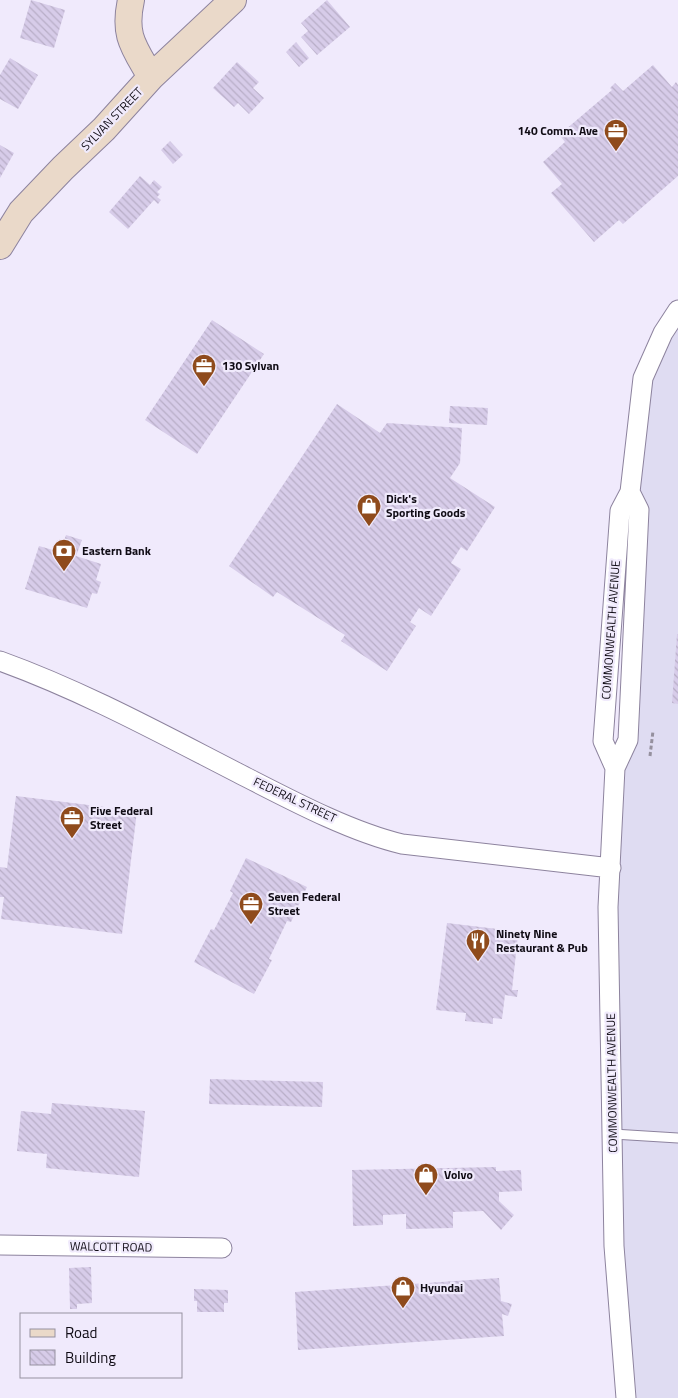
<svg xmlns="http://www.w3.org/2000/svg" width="678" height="1398" font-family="'Titillium Web',sans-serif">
<defs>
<pattern id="building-back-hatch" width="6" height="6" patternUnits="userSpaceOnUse" patternTransform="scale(1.25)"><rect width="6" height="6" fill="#d7cce9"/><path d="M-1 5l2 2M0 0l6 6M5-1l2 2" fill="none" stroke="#b8aec7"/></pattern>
</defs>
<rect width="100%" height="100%" fill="#f0eafc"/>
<path fill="#dfdcf2" d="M678,310V1398H626L615,768L632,607L643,378Z"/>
<path fill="url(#building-back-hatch)" d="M31,0L65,10L54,48L20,38Z
M327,0L350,27L317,55L301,37L308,31L301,23Z
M296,42L309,58L299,67L286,52Z
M10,58L38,75L18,109L0,99V75Z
M237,62L259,82L253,88L264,98L249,114L238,103L234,107L213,88Z
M653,65L672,87L676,82L678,85V176L623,224L619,220L594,242L551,193L562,184L543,162L565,142L558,133L564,128L565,130L612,90L610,88L615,83L623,91Z
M170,141L183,155L173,164L161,150Z
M0,145L14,153L0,178Z
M140,176L150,185L154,180L162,187L157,192L160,194L157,197L161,200L158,204L154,200L128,229L109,212Z
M212,320L264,354L197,454L145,420Z
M337,404L380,433L387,423L462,428L460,463L450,478L495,507L467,551L461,547L451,563L461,569L431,616L419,608L410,622L416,626L387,671L341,641L345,635L277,592L273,597L229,566Z
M450,406L488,408L487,425L449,423Z
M66,535L82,540L76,556L101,564L96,580L101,582L97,594L92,593L87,608L25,589L39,546L60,552Z
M677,634H678V704L672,703Z
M16,796L137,811L122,934L1,919L4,897H0V867L7,868Z
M246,858L307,887L291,922L287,921L269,959L272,960L254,994L194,962L211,929L214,930L233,893L230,891Z
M447,923L514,931L513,935H518L512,990H518L517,997L505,995L502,1019L493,1018V1024L465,1021L466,1013L436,1010Z
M210,1079L323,1082L322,1107L209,1104Z
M52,1103L145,1111L139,1177L46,1168L47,1154L17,1151L21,1111L51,1114Z
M496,1167V1171L521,1170L522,1191L499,1192V1201L514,1215L501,1230L483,1211L453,1212V1228L406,1229V1214L383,1215V1225L353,1226L352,1170Z
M91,1267L92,1303L77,1304V1309H70L69,1268Z
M499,1278L501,1301L512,1304L508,1316L502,1314L504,1336L298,1350L295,1292Z
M194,1289L228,1290V1303H224V1312H197V1301H194Z"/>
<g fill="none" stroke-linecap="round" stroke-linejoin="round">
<defs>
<path id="lane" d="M613,1134L678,1138"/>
<path id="street" d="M0,661C83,691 160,733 238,773C287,798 348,831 402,844L611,868
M615,768L603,741L620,511L630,492L643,378L663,333L678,310
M0,1245L222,1248
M626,1398L614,1246L608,907L615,768L628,740L639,510L630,492"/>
<path id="secondary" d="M131,0C123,36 134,47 151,77
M0,246L21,212L63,168L104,129L151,77L233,0"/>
</defs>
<use href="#lane" stroke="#8d839e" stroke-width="11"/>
<use href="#street" stroke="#8d839e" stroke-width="21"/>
<use href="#secondary" stroke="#8d839e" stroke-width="28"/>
<path stroke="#95909e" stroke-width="3" stroke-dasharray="4 2.5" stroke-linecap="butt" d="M650,756L653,731"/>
<use href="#lane" stroke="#fff" stroke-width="9"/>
<use href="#street" stroke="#fff" stroke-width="19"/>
<use href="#secondary" stroke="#ead9c9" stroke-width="26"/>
</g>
<defs>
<symbol id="office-pin" viewBox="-11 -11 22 30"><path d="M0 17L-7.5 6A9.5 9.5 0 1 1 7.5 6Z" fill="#8f4b1c" stroke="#f0eafc"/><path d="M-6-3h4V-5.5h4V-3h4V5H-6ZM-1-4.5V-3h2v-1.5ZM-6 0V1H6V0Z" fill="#fff"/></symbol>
<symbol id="shop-pin" viewBox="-11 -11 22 30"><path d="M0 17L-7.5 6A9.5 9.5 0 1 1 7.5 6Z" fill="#8f4b1c" stroke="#f0eafc"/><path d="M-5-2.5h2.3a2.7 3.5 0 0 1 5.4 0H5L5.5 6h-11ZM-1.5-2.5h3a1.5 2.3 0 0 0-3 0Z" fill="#fff"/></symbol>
<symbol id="bank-pin" viewBox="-11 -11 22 30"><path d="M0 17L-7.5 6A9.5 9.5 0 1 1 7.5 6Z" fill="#8f4b1c" stroke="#f0eafc"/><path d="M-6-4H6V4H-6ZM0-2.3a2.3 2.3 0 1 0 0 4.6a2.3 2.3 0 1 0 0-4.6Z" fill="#fff"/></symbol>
<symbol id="restaurant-pin" viewBox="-11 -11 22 30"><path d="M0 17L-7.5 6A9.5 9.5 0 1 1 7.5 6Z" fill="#8f4b1c" stroke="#f0eafc"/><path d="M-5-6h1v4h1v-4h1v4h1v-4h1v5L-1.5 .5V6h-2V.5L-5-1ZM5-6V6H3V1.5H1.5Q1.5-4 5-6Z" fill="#fff"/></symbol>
</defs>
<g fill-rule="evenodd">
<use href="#office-pin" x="602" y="117" width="28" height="38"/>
<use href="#office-pin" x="190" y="352" width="28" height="38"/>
<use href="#shop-pin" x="355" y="492" width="28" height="38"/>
<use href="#bank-pin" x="50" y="537" width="28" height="38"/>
<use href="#office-pin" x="58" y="804" width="28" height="38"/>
<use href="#office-pin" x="237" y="890" width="28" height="38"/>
<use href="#restaurant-pin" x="464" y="927" width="28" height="38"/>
<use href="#shop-pin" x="412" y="1161" width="28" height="38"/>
<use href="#shop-pin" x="389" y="1274" width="28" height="38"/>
</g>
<g text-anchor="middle" stroke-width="4.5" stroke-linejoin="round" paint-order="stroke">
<g font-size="12" fill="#100c15" stroke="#f0eafc">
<text transform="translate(112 119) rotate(-46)" y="4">SYLVAN STREET</text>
<text transform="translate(611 630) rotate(-86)" y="4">COMMONWEALTH AVENUE</text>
<text transform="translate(295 800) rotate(25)" y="4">FEDERAL STREET</text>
<text transform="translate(612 1083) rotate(-91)" y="4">COMMONWEALTH AVENUE</text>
<text transform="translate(111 1247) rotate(1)" y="4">WALCOTT ROAD</text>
</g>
<g font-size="12" font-weight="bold" fill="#100c15" stroke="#f0eafc" text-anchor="start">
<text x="598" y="135" text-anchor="end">140 Comm. Ave</text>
<text x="222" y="370">130 Sylvan</text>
<text x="386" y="503">Dick's<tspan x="386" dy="14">Sporting Goods</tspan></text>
<text x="82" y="555">Eastern Bank</text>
<text x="90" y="815">Five Federal<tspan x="90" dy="14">Street</tspan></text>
<text x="268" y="901">Seven Federal<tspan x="268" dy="14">Street</tspan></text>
<text x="496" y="938">Ninety Nine<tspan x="496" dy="14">Restaurant &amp; Pub</tspan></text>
<text x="444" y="1179">Volvo</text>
<text x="420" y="1292">Hyundai</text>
</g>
</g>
<rect x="20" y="1313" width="162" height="65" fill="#f0eafc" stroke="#9691a0"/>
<rect x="30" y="1329" width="25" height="8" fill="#ead9c9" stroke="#9691a0"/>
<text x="65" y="1338" font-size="15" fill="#100c15">Road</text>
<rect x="30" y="1350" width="25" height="15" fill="url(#building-back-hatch)" stroke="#9691a0"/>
<text x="65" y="1363" font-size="15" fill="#100c15">Building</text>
</svg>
